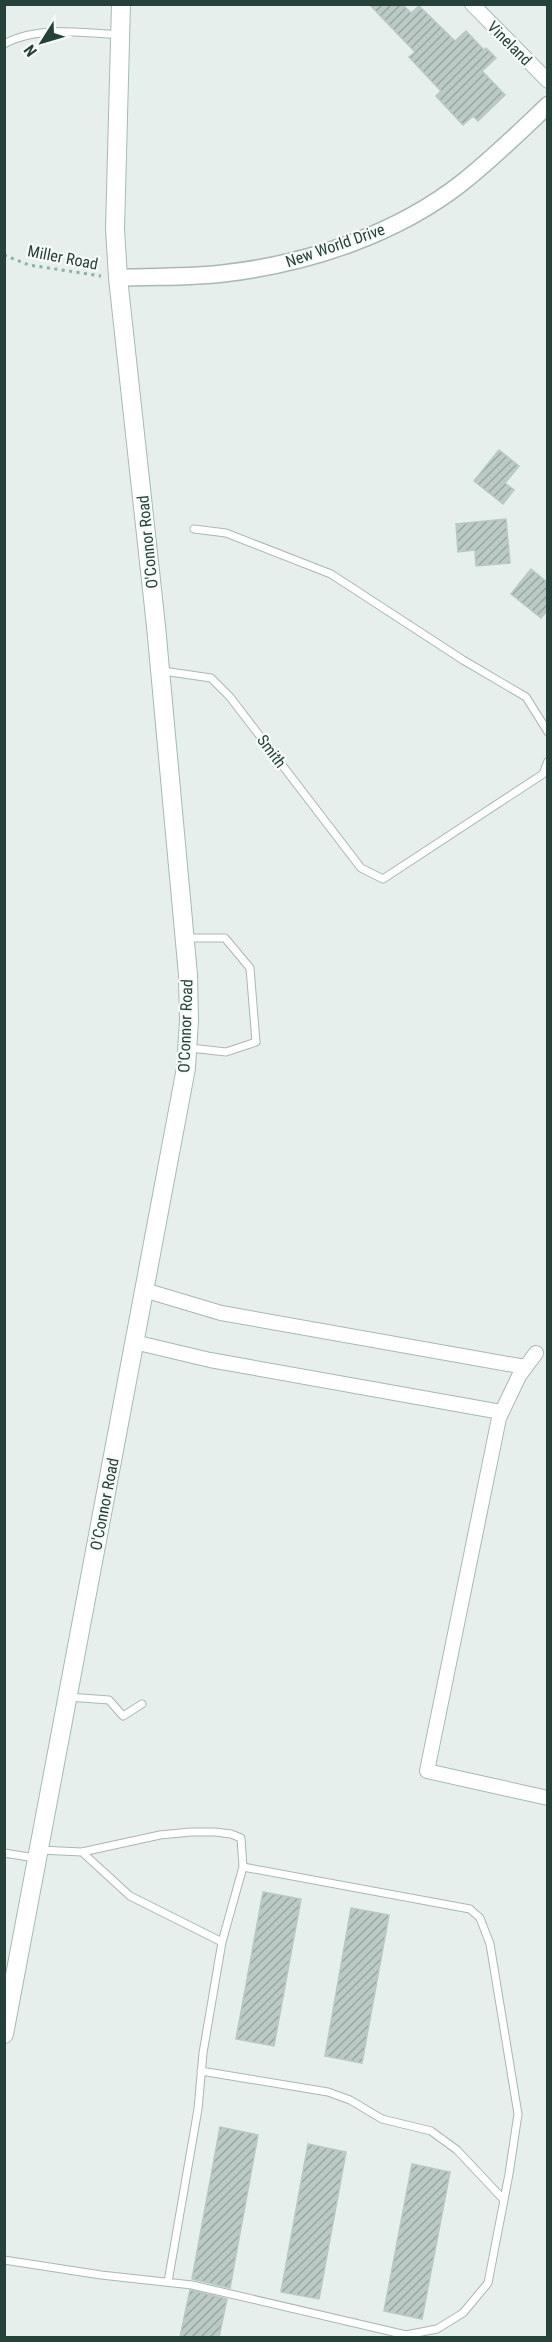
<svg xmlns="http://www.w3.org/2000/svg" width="552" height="2342" font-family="'Roboto Condensed',sans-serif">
<defs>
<pattern id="building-hatch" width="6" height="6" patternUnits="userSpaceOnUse" patternTransform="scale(1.5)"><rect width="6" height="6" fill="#bbcac4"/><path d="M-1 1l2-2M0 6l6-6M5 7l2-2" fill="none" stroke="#98a6a0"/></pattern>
</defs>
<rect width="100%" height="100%" fill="#e6efeb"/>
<path fill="url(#building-hatch)" stroke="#b8c9c2" stroke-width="1.5" d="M369,4H402L411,13L419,6L455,41L466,31L484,50L486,48L496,58L482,71L505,95L478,121L473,116L463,125L436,96L441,91L409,57L415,52Z
M499,450L519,466L505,483L514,490L503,504L474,481Z
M506,519L510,563L476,566L475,550L458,552L456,524Z
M531,569L548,583V610L541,618L511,594Z
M263,1892L301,1899L274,2046L236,2039Z
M351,1908L389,1915L362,2063L325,2056Z
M220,2127L258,2135L230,2288L192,2279Z
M308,2144L346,2152L319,2299L281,2292Z
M412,2164L450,2172L422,2319L384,2311Z
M190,2290L227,2299L219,2337H180Z"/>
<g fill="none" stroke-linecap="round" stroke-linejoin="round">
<defs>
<path id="service" d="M4,44C37,26 84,32 120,35
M194,529L226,533L331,574L463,660L526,697L548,732
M163,671L211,678L230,697L361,868L383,879L543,774L548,761
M187,938H225L250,968L256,1042L226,1052L190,1048
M68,1697L109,1700L123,1716L142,1704
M39,1850L82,1852L160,1835L191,1832H215L231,1834L241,1838L243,1867L222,1942L130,1896L82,1852
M4,1853L35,1858
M201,2071L328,2092L350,2100L382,2119L431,2131L457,2150L504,2200
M4,2260L101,2275L192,2285L406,2335L437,2329L463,2313L488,2283L509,2174L518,2114L490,1944L480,1918L470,1909L243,1867
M168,2282L198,2109L203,2053L222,1942"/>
<path id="minor" d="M472,4L548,81
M144,1290L221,1313L525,1367
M134,1342L210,1360L501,1412
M536,1353L519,1376L499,1418L427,1771L548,1798"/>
<path id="tertiary" d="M118,278C154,276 191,278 227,273C310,263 397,234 463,182C493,158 520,132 548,105"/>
<path id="secondary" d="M4,2034L186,1068L189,1020L188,975L156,626L118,278L115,229L121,4"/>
</defs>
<use href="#service" stroke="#a8b8b2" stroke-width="9"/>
<use href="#minor" stroke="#a8b8b2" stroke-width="16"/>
<use href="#tertiary" stroke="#a8b8b2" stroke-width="19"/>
<use href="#secondary" stroke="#a4bbb3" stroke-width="20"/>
<path stroke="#86b3a5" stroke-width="3" stroke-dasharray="3 4.5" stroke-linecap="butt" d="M4,255L29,265L101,276"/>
<use href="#service" stroke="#fff" stroke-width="7"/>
<use href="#minor" stroke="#fff" stroke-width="14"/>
<use href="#tertiary" stroke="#fff" stroke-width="16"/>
<use href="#secondary" stroke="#fff" stroke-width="18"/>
</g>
<g text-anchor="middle" stroke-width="4.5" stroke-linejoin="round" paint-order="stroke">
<g font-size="16" fill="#24423a" stroke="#f7fbf9">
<text transform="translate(510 43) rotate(45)" y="6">Vineland</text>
<text transform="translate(335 245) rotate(-19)" y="6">New World Drive</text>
<text transform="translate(63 257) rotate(11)" y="6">Miller Road</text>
<text transform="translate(147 542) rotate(-96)" y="6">O'Connor Road</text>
<text transform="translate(272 751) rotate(53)" y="6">Smith</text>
<text transform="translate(185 1026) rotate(-88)" y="6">O'Connor Road</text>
<text transform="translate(104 1504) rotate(-79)" y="6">O'Connor Road</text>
</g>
</g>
<rect width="552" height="2342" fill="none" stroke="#24423a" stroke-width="12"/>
<g transform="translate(42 42) rotate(233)" stroke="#f7fbf9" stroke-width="4.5" paint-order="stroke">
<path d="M0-4.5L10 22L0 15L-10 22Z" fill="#24423a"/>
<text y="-9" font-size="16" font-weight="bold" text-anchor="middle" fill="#24423a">N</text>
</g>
</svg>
